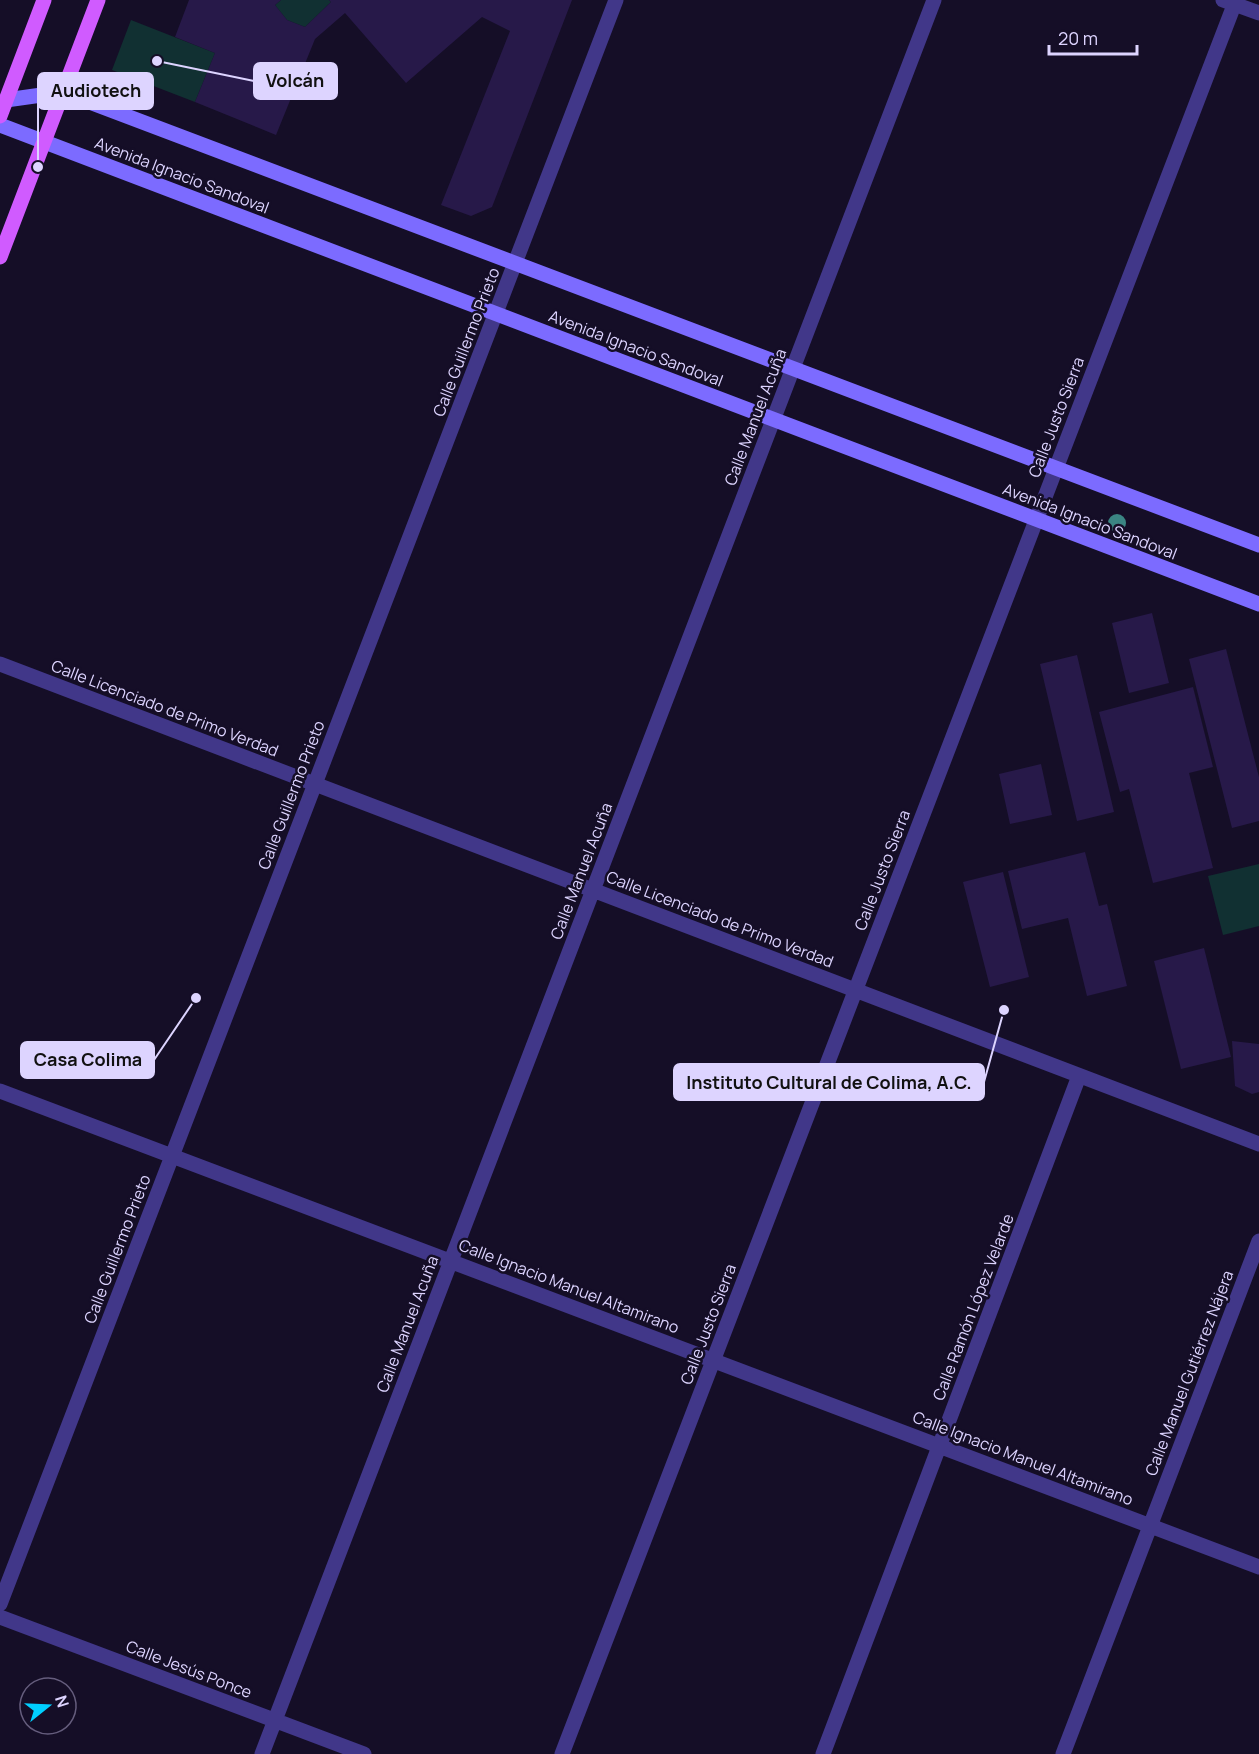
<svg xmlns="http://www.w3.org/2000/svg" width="1259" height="1754" font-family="Manrope,sans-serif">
<rect width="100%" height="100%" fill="#150e27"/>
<path fill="#113032" d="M281,0H329L331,2L305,27L287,20L275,5Z
M131,20L215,53L195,102L112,70Z
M1259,864V926L1223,935L1208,876Z"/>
<path fill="#271949" d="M189,0H281L275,5L287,20L305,27L331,2L329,0H572L492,207L471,216L441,205L510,31L482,17L406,83L345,13L315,39L276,135L195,102L215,53L175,37Z
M1152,613L1169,683L1129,693L1112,623Z
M1226,649L1259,777V821L1232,828L1189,659Z
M1077,655L1114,812L1077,821L1040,664Z
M1193,687L1213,767L1189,773L1213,868L1153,883L1129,789L1120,792L1099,712Z
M1041,764L1052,815L1010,824L999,774Z
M1085,852L1099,906L1107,904L1127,986L1087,996L1068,918L1022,929L1008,871Z
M1003,872L1029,977L990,987L963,882Z
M1204,948L1231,1057L1181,1069L1154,961Z
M1232,1041L1259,1044V1092L1252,1094L1235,1086Z"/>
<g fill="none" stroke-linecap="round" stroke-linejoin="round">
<path stroke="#413789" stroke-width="15" d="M1223,0L1259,13
M0,664L1259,1144
M0,1091L1259,1567
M0,1604L616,0
M0,1617L364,1754
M262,1754L934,0
M562,1754L1236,0
M823,1754L1079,1076
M1063,1754L1259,1241"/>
<path stroke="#7c6bff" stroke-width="15" d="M6,100L63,92L1259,545
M0,125L1259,604"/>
<path stroke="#d05bff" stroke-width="15" d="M0,116L44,0
M0,257L98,0"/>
</g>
<circle fill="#3b8583" cx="1117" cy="523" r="9"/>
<g text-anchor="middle" stroke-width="5" stroke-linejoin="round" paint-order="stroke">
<g font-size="16" fill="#ddd4ff" stroke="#150e27">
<text transform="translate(182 175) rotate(21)" y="6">Avenida Ignacio Sandoval</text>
<text transform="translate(466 342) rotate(-69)" y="6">Calle Guillermo Prieto</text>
<text transform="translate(636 348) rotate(21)" y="6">Avenida Ignacio Sandoval</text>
<text transform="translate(755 417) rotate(-69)" y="6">Calle Manuel Acuña</text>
<text transform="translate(1056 417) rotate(-69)" y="6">Calle Justo Sierra</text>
<text transform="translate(1090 521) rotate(21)" y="6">Avenida Ignacio Sandoval</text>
<text transform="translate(165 708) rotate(21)" y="6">Calle Licenciado de Primo Verdad</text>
<text transform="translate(291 795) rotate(-69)" y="6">Calle Guillermo Prieto</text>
<text transform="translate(882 870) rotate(-69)" y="6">Calle Justo Sierra</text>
<text transform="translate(581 871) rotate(-69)" y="6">Calle Manuel Acuña</text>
<text transform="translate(720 919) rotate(21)" y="6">Calle Licenciado de Primo Verdad</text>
<text transform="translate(117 1249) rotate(-69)" y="6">Calle Guillermo Prieto</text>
<text transform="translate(569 1286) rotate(21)" y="6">Calle Ignacio Manuel Altamirano</text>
<text transform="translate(973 1307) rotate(-69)" y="6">Calle Ramón López Velarde</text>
<text transform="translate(407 1324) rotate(-69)" y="6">Calle Manuel Acuña</text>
<text transform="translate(708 1324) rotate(-69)" y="6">Calle Justo Sierra</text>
<text transform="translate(1189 1373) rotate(-69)" y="6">Calle Manuel Gutiérrez Nájera</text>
<text transform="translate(1023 1458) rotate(21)" y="6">Calle Ignacio Manuel Altamirano</text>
<text transform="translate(189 1669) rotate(21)" y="6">Calle Jesús Ponce</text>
</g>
</g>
<path fill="none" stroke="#ddd4ff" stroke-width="2" d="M157 61L254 81M38 167L38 91M196 998L154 1060M1004 1010L984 1082"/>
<g fill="#ddd4ff" stroke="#150e27" stroke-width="2">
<circle cx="157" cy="61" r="6"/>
<circle cx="38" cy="167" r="6"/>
<circle cx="196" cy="998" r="6"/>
<circle cx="1004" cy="1010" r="6"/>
</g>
<g fill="#ddd4ff" stroke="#ddd4ff" stroke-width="2">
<rect x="254" y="63" width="83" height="36" rx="6"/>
<rect x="38" y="73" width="115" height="36" rx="6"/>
<rect x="21" y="1042" width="133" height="36" rx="6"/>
<rect x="674" y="1064" width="310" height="36" rx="6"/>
</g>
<g font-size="18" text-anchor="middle" font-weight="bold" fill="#111">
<text x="295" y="87">Volcán</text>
<text x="96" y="97">Audiotech</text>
<text x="88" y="1066">Casa Colima</text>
<text x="829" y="1089">Instituto Cultural de Colima, A.C.</text>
</g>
<g transform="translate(48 1706) rotate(72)"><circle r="28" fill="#150e27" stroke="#655d7d" stroke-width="1.5"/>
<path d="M0-4.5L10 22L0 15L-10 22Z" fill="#00cfff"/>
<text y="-9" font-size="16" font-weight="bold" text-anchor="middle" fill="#ddd4ff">N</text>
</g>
<path d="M1049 45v9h88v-9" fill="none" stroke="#ddd4ff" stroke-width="3"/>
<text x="1058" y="45" font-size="18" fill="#ddd4ff" stroke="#150e27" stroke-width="4.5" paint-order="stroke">20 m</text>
</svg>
